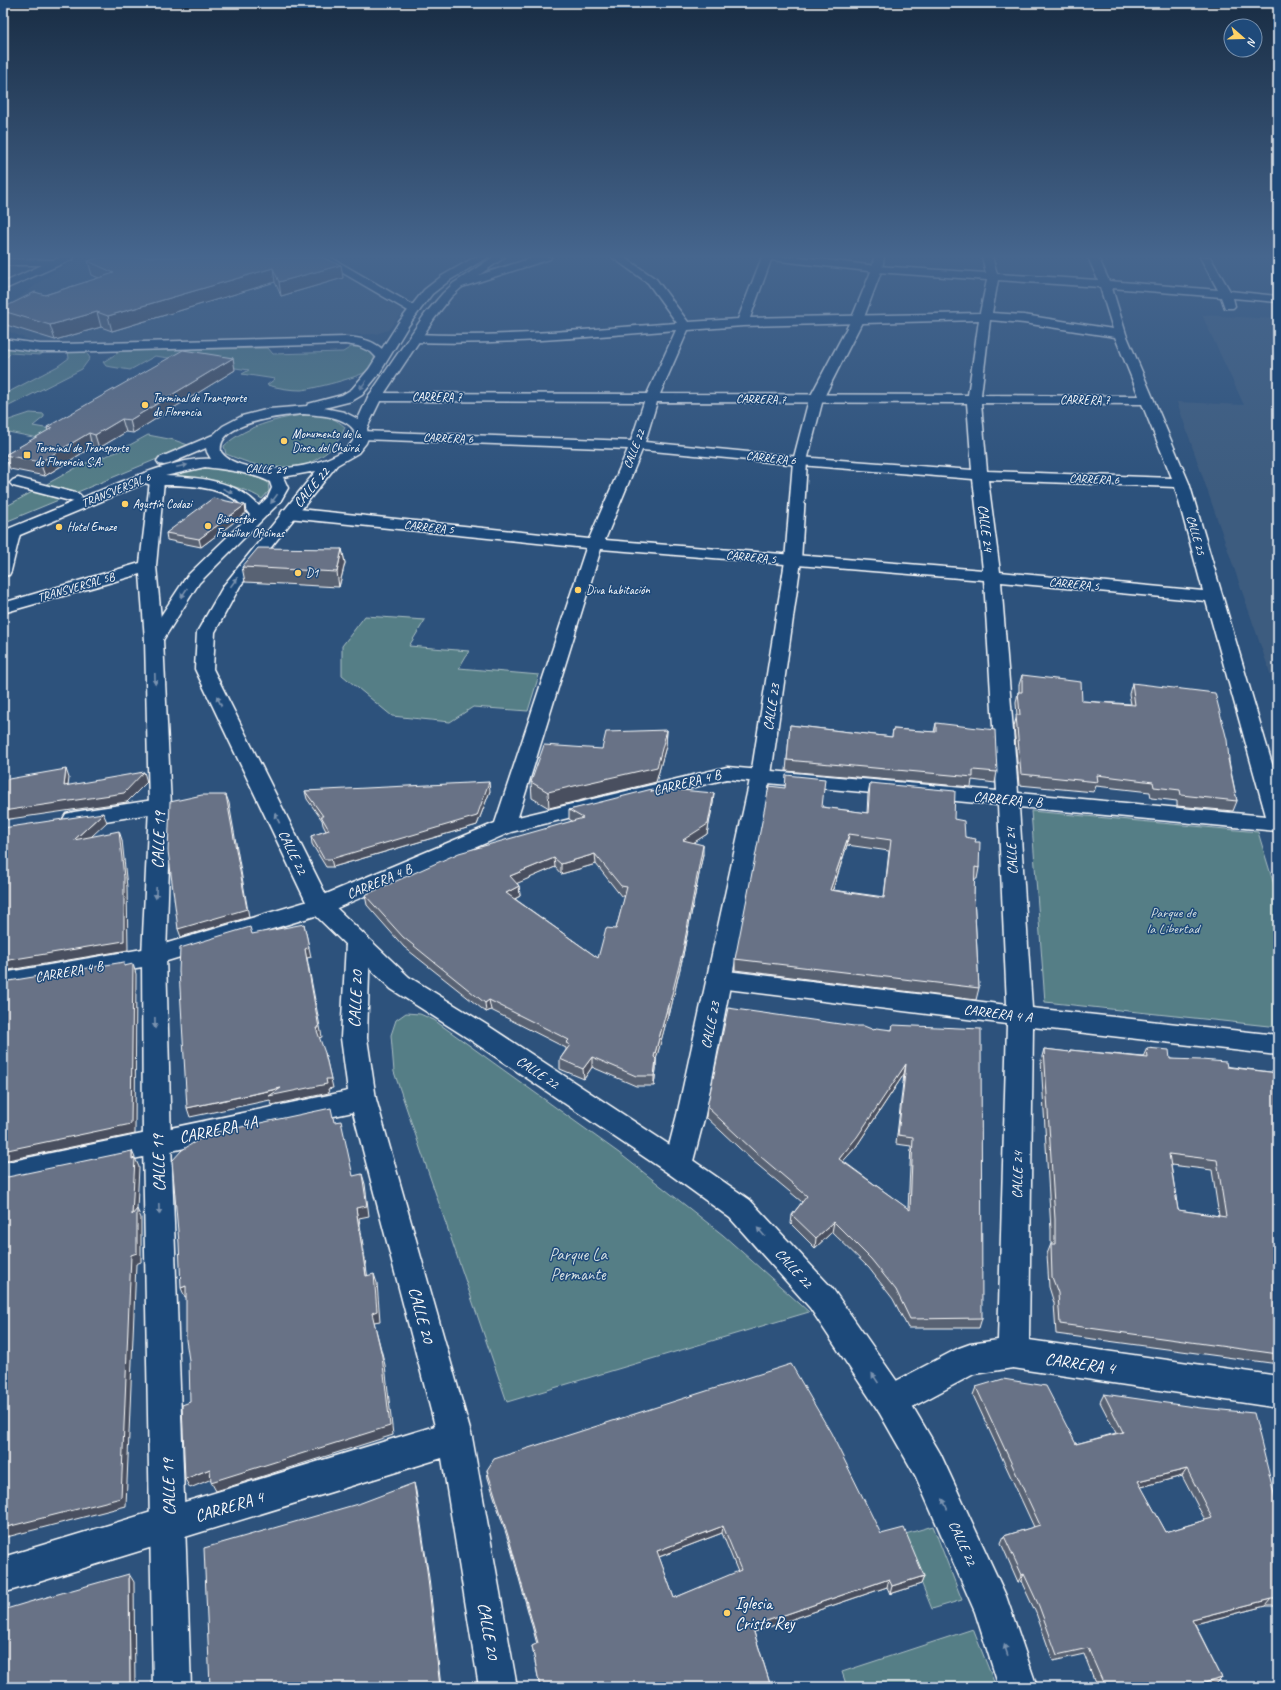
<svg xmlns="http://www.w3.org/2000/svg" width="1281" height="1690" font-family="Caveat,sans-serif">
<rect width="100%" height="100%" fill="#2d527c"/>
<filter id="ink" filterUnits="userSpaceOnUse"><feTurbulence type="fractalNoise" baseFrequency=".025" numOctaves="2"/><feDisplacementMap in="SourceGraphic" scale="8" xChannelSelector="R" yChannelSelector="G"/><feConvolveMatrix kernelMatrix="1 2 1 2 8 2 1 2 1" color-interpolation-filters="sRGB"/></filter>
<g filter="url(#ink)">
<path fill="#3e5c7f" d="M83,257H318L404,311L388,330L376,334L182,341L34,342L3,329V309L51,274Z
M1202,315L1278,319V696L1177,402L1244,405Z"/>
<path fill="#547e86" stroke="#aabec2" d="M3,345L26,350L46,351L40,355L11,353L7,357H3Z
M351,347H363L373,352C376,358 373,367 367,371C360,377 312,389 301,390C289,390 279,388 267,385L275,379L242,374L249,370L155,356L130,370L106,366L103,362L121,351L268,348L273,354L343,352Z
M68,352H86L90,358L82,369L7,407L3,406V395L58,366L69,358Z
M30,413L44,414V417L33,426L62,431L48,440L3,431V422Z
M317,414C328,416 336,419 345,427C340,440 332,450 320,457C289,478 258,467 226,454L224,446C246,425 288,415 317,414Z
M148,435L174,440L188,445L186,447L3,523V509L5,507L83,464L117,452Z
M211,468L241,473L268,481L269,491L262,499C239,483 197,479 169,475L187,470Z
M365,616L425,620L409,646L469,651L459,668L539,675L528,711L473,707L450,722L392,716L342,675V646Z
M1031,811L1258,832L1278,898V1027L1045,1002Z
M406,1013L420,1014L434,1020L619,1153L723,1235L809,1312L507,1402L394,1072L391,1035L396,1020Z
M933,1526L962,1600L932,1609L902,1535Z
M973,1629L996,1687H847L842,1672Z"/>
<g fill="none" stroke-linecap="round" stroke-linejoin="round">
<defs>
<path id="street" d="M612,257H624L656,279L688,322L738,319L762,257H801L877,266L986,273L982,257H992L997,274L1098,280L1088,257H1098L1109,281L1218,290L1200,257H1210L1230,291L1278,296V302L1233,298L1235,306L1233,308H1225L1221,297L1112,288L1126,334L1189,483L1278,784V831L1019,807L1032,1008L1278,1035V1055L1033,1027L1029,1340L1278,1376V1408L1013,1368L974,1374L903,1412L891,1417L879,1412L875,1401L879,1390L959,1348L970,1344L998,1340L1007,1024L719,988L710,985L707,979L710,973L719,970L1007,1005L998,805L727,779L511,832L328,912L154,965L3,991V973L154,947L312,900L495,823L586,548L289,518L283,516L281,513L283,510L289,508L589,539L628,449L361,439L356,438L354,435L356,432L361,431L631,441L644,402L375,401L370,400L368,397L370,394L375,393L647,394L676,330C589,337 502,345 415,342L411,341L409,338L411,335L415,334C503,338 589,329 677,323L648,283ZM771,260L877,272L987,280L980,313L750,318ZM998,280L1100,287L1113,329L1024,315L992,313ZM979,320L968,395L660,394L688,330L743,326ZM990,320L1024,323L1115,337L1139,396L981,395ZM657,402L967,403L972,470L800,457L645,442ZM981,403L1142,404L1172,478L987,471ZM642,450L800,465L973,479L983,570L605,540ZM988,480L1175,487L1203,591L1000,572ZM601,549L984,580L997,791L727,767L518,817ZM1001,582L1206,601L1266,816L1018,793Z
M157,477L162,478L164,481L156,566L163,640L160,644L154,645L148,644L145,640L140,574L3,613V603L140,563L150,481L152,478Z
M18,478L79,494L82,497L79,500L74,502L13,486L10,483L13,480Z
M12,529L18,531L20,534L11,571L9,575L3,576V538L6,531Z
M160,799L168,801L171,806L168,811L74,826L66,824L63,819L66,814L74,812Z
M358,934L366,937L370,943L367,1038L376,1099L472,1437L517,1687H479L442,1458L3,1593V1557L435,1426L353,1112L3,1187V1163L348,1091L341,1038L346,943L350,937Z"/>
<path id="secondary" d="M60,257H74L73,259L3,290V283L42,265H3V259L54,260Z
M318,257H330L418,308L420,310L418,312H410L319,259Z
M535,257H551L550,259L462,287H454L452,285L454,283Z
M874,257H884L882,269L863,320L823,399L807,461L801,561L771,775L705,1115L692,1165L688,1173L678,1177L668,1173L664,1165L677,1115L751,775L785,561L793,461L809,399L851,320L872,269Z
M345,337C362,338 378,341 388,356L386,359H378L371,352L358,346L345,344L63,352H40L3,347V339L40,344H63Z"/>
<path id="primary" d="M475,257H488L450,280L432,294L408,326L379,374L362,395L352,401L324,408L344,412L358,419L368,397L425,314L443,293L454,283L493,257H505L462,287L451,297L434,319L382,397L367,428L368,438L366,443L358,453L337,465L240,586L215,632L213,669L329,901L409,977L487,1025L688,1157L750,1200L832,1288L903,1390L940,1453L1006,1596L1037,1687H999L975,1612L916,1477L879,1412L810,1308L730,1218L668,1173L469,1039L391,989L312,912L308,906L195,669L197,632L224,585L316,471L283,477L288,488L280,502L199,583L163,640L171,806L166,956L171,1142L191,1687H153L143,1142L142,956L149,806L145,640L187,576L250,515C246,510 242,505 237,501C214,484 178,485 151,485L145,483L3,542V531C32,519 62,507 91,494C122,482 179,456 211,459L207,452L206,448L169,464L164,465L159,464L157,461L159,458L213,435L223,426L242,416L269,409L307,406L308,404L342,395L352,389L369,369L399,322L424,290L442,276ZM301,414C317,415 343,415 354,430L353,441C335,469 242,481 221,452C216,422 282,416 301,414ZM205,467C227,470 250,472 270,482L272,488L268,497L259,506C236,480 198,477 165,476Z"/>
</defs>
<use href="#street" stroke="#fff" stroke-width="3"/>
<use href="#secondary" stroke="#fff" stroke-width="3"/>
<use href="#primary" stroke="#fff" stroke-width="3"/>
<use href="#street" fill="#1f4a7a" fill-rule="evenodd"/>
<use href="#secondary" fill="#1f4a7a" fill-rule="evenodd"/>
<use href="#primary" fill="#1f4a7a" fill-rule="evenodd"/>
</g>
<path fill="#596273" stroke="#fff" fill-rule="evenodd" d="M88,261L341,265L343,278L281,296L275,282L112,331L101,327L55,340L3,324V308L99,278L92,275Z
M235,370L133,433L126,432L99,448L92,447L45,476L10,469L5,455L48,431L47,427Z
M245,505L246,513L201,547L167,540L166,533Z
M342,549L345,563L339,587L245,582L242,567Z
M1022,675L1082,701L1131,704L1129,694L1132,683L1229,759V761L1237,801L1233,811L1177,806V801L1151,798L1150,792L1096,786L1094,792L1019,785L1014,726L1017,715L1016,703L1018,692H1019V685Z
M936,723L997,772L995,783L972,780L971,787L786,771L790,725L892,737L893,729L934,732Z
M667,730L666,746L656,782L549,808L532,798L531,782L602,749Z
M870,783L954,819L965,837L975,842L979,868L977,879H974V896L979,988L976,1000L735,970V959L785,788L822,807L867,813L868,794ZM847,845L889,851L884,897L833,890Z
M305,791H490L477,825L333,867H326L312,844L311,836L326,831L323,825L322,820L307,799Z
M652,792L714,793L713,803L707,834L694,842L703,854L682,960L669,1016L668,1015L656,1059V1069L654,1086H636L592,1067L584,1079L560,1069V1059L566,1050V1048L491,1010L486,1012L404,947L367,905L365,895L572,821L569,819V810ZM596,864L621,896H625L616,929L598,958L515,899L520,896L519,886L517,883L555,867L561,874Z
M893,1025L982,1318L979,1328H908L893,1299L869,1268L832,1232L815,1248L791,1224L792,1215L802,1202L753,1161L706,1117L707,1107L874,1030H892ZM904,1074L896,1144L911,1146L908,1209L843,1161L856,1147Z
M1147,1048L1170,1059L1278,1073V1364L1056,1334L1054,1303L1049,1287L1047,1254L1051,1244V1230L1041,1060L1044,1049L1069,1052L1070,1050L1143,1057ZM1171,1165L1212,1170L1219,1216L1178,1210Z
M976,1387L1076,1444L1116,1433L1100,1402L1104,1394L1278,1510V1606H1265L1195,1624L1222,1678L1216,1684L1207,1687H1097L1084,1654L1053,1661L1036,1613L1021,1581L1018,1582L1001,1543L1004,1536L1034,1527L973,1395ZM1182,1476L1205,1520L1166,1532L1141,1487Z
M487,1470L881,1534L924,1576L921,1584L890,1594L887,1587L754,1632L771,1687H540L532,1646L537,1644L511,1549L488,1478ZM722,1533L738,1572L674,1598L659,1557Z"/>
<path fill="#48505e" stroke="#fff" d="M341,265L343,278L281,296L279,282Z
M273,268L275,282L112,331L108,316Z
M97,312L101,327L55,340L50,325Z
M233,358L235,370L133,433L130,420Z
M122,419L126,432L99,448L95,435Z
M89,433L92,447L45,476L40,462Z
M245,505L246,513L201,547L199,539Z
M342,549L345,563L339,587L337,572Z
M667,730L666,746L656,782L549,808L548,792Z
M66,769L69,778L67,795L64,786Z
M144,772L147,782L127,802L3,820V811Z
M489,782L490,791L477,825L333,867L331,859Z
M714,793L713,803L707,834L682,850L683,840Z
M226,795L229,803L249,917L181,937L178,929Z
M103,813L107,822L78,849L74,840Z
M119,831L122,840L127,887L128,950L3,971V961Z
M849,834L847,845L829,901L830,890Z
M703,845V854L682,960L669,1016V1006Z
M595,854L596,864L561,874V864Z
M554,858L555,867L511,886L510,876Z
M519,886L520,896L507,903L506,893Z
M304,924L311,957L307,958L322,1037L318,1038L316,1028L305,949Z
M133,964L136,974L135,1134L3,1161V1151Z
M489,1000L491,1010L486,1012L485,1003Z
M668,1005V1015L654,1067V1057Z
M325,1053L333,1088L328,1089L329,1093L272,1105L270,1100L190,1117L187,1108L326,1079Z
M592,1057V1067L584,1079L583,1069Z
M656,1059V1069L654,1086V1076Z
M906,1064L904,1074L856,1147L837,1168L839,1159Z
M132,1151L139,1167L137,1209L141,1218V1262L136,1264L126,1506L3,1538V1528L132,1215Z
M362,1174L365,1184L369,1216L359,1218L369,1286L366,1276L356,1208Z
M834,1222L832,1232L815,1248L816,1238Z
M374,1274L377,1283L380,1321L374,1322L385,1365L393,1435L216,1491L211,1482L372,1313Z
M186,1286L190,1296L185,1297L181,1288Z
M210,1469L214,1478L190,1488L185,1479Z
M1187,1469L1182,1476L1134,1489L1138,1481Z
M414,1483L416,1491L429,1578L441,1687H440Z
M723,1526L722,1533L656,1558L657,1551Z
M129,1574L134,1582L135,1687H130Z
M1024,1574L1021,1581L1018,1582L1022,1575Z
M924,1576L921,1584L890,1594L892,1586Z
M889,1579L887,1587L751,1633L752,1626Z
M1271,1599L1265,1606L1187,1626L1192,1619Z
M1222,1678L1216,1684L1207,1687H1190Z"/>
<path fill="#677286" stroke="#fff" fill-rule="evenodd" d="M102,257H321L341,265L279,282L273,268L108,316L97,312L50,325L3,311V308L35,292L45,295L114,273L88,261Z
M183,350L233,358L130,420L122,419L95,435L89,433L40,462L5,455L52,428L47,427Z
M213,498L245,505L199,539L166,533Z
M258,548L342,549L337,572L242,567Z
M1022,675L1081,682L1082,701L1135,705L1132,683L1215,693L1227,740L1229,759H1228L1237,801L1181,795L1180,790L1154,787L1153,782L1097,775L1098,782L1021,774L1016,715H1020L1018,692H1022Z
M936,723L995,730L997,772L973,770V777L787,760L790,725L892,737L893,729L936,732Z
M667,730L657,767L548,792L531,782L544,745L602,749L606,732Z
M66,769L64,786L144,772L124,793L3,811V780Z
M786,775L825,779L822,807L868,813L870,783L955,791L954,819L964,821L965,837L976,839L975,842H980L979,868L975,867L974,896L979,988L735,959L769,786L785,788ZM849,834L891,840L884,898L830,890Z
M489,782L477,816L331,859H324L311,836L329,830L321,816H323L305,791Z
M652,789L651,792L669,789L714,793L708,824L683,840L703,845L683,950L669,1006L668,1005L654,1057L656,1059L654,1076H636L592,1057L583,1069L560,1059L570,1045L566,1043L569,1040L489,1000L485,1003L403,937L365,895L459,853L583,818L569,810ZM595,854L621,886L627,887L616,929L606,928L598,958L506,893L519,886L510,876L554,858L561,864Z
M202,795H226L247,909L178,929L168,851L170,802Z
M103,813L74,840L119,831L124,877V941L3,961V828Z
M304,924L309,947L305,949L319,1028H316L325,1053L331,1079H326L327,1084L269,1096L281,1088L187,1108L179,971L180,948L250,927L252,934Z
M124,962V966L133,964L131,1124L3,1151V982Z
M728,1008L854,1026H864L874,1030L876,1028L892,1030L893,1025L981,1029L982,1318L910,1319L896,1290L871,1259L834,1222L816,1238L792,1215L807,1196L754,1151L707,1107ZM906,1064L898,1135L913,1137L910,1210L839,1159L857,1137Z
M1147,1048L1169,1050L1170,1059L1201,1060L1226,1062L1227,1067L1278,1073V1354L1060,1324L1058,1293L1052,1277L1051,1244H1055V1219L1044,1049L1070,1052V1050L1148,1058ZM1169,1154L1217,1160L1226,1217L1178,1210Z
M331,1108L334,1122L341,1121L353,1176L362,1174L367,1206L356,1208L366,1276L374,1274L377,1311L372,1313L382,1356L390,1426L211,1482L210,1469L185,1479L182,1405L190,1402L189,1360L186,1340V1286L181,1288L179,1243L172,1161L182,1150L208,1134Z
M132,1151V1159L135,1158L132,1215L137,1209V1253L131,1255L121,1498L3,1528V1178Z
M791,1364L831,1433L881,1534L904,1528L924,1576L892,1586L889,1579L752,1626L771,1687H540L532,1646L538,1643L510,1542L487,1470L494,1459ZM723,1526L741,1570L674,1598L657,1551Z
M1003,1379L1046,1386L1076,1444L1123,1432L1104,1394L1201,1408L1254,1413L1278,1510V1599H1271L1192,1619L1222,1678L1190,1687H1105L1088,1648L1057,1655L1039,1606L1024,1574L1022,1575L1004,1536L1040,1525L976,1387ZM1187,1469L1212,1518L1166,1532L1138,1481Z
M414,1483L427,1570L440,1687H210L204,1548L361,1503Z
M129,1574L130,1687H3V1610L26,1603Z"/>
<defs><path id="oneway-solid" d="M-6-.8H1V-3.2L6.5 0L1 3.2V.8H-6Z"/></defs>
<g fill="#7992af">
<use href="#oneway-solid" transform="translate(363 385) rotate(128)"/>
<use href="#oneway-solid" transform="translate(182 466) rotate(-12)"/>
<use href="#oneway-solid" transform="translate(228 491) rotate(24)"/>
<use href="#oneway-solid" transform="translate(274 499) rotate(126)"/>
<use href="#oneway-solid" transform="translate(234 582) rotate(-54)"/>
<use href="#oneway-solid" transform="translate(184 593) rotate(123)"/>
<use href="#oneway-solid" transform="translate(155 679) rotate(88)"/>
<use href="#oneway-solid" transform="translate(219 701) rotate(-116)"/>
<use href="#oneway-solid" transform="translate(277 818) rotate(-116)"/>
<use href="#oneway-solid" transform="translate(156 893) rotate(92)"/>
<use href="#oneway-solid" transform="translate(155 1023) rotate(89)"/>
<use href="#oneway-solid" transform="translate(159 1209) rotate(88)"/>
<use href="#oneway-solid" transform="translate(761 1232) rotate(-132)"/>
<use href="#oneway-solid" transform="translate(875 1378) rotate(-124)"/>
<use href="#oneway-solid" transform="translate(945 1504) rotate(-114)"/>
<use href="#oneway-solid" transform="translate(1006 1650) rotate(-108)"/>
</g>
</g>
<linearGradient id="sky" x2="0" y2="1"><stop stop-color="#192d44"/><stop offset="0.52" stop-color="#46668e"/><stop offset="1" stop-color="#46668e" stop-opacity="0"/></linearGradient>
<rect width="1281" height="493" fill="url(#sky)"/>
<g fill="#ffd166" stroke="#1f4a7a" stroke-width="1.5">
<circle cx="145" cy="405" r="4"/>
<circle cx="284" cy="441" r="4"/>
<rect x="23" y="451" width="8" height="8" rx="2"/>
<circle cx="125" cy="504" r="4"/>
<circle cx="208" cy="526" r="4"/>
<circle cx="59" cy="527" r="4"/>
<circle cx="298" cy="573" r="4"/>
<circle cx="578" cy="590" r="4"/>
<circle cx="727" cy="1613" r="4"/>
</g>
<g text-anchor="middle" stroke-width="3" stroke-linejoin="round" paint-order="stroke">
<g font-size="12" fill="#fff" stroke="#1f4a7a">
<text x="437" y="401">CARRERA 7</text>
<text transform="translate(761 399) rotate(1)" y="4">CARRERA 7</text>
<text x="1085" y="404">CARRERA 7</text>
<text transform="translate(448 438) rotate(2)" y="4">CARRERA 6</text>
<text transform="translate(634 449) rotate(-69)" y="4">CALLE 22</text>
<text transform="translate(771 458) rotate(6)" y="4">CARRERA 6</text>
<text transform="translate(266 469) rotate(3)" y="4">CALLE 21</text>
<text transform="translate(1094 479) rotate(2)" y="4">CARRERA 6</text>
<text transform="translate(116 490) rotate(-22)" y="4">TRANSVERSAL 6</text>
<text transform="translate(429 527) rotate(6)" y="4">CARRERA 5</text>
<text transform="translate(1196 535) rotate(74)" y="4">CALLE 25</text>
<text transform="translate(751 557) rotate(5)" y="4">CARRERA 5</text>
<text transform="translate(1074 584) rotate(5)" y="4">CARRERA 5</text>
<text transform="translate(76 587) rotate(-16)" y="4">TRANSVERSAL 5B</text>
</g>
<g font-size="12" fill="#fff" stroke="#1f4a7a" text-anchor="start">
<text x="153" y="402">Terminal de Transporte<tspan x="153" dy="14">de Florencia</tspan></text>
<text x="292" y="438">Monumento de la<tspan x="292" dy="14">Diosa del Chairá</tspan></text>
<text x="35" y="452">Terminal de Transporte<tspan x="35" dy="14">de Florencia S.A.</tspan></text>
<text x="133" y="508">Agustín Codazi</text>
<text x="216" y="523">Bienestar<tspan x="216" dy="14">Familiar Oficinas</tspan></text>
<text x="67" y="531">Hotel Emaze</text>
<text x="306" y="577">D1</text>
<text x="586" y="594">Diva habitación</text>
</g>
<g font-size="14" fill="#fff" stroke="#1f4a7a">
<text transform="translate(311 487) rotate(-50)" y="5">CALLE 22</text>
<text transform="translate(986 528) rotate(83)" y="5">CALLE 24</text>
<text transform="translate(771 707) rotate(-81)" y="5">CALLE 23</text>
<text transform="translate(687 782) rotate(-14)" y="5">CARRERA 4 B</text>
<text transform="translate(1008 799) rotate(5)" y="5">CARRERA 4 B</text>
<text transform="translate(1011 851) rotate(-93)" y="5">CALLE 24</text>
<text transform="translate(293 852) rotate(64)" y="5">CALLE 22</text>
<text transform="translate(379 881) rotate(-23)" y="5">CARRERA 4 B</text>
<text transform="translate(69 971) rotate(-10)" y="5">CARRERA 4 B</text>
<text transform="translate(998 1013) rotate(7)" y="5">CARRERA 4 A</text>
<text transform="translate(710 1025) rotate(-78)" y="5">CALLE 23</text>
<text transform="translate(538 1072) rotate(34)" y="5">CALLE 22</text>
<text transform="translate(1017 1175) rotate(-89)" y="5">CALLE 24</text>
<text transform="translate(794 1268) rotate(48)" y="5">CALLE 22</text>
<text transform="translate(963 1543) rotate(66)" y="5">CALLE 22</text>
</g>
<g font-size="14" fill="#d4dfe1" stroke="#1f4a7a">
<text x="1173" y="917">Parque de<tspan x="1173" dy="16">la Libertad</tspan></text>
</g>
<g font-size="17" fill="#fff" stroke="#1f4a7a">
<text transform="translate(158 840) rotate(-88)" y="6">CALLE 19</text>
<text transform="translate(355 999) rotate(-87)" y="6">CALLE 20</text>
<text transform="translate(218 1129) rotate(-12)" y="6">CARRERA 4A</text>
<text transform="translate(158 1163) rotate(-92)" y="6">CALLE 19</text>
<text transform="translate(422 1315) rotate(75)" y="6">CALLE 20</text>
<text transform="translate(1080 1363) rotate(8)" y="6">CARRERA 4</text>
<text transform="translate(168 1487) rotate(-92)" y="6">CALLE 19</text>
<text transform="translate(229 1506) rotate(-17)" y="6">CARRERA 4</text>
<text transform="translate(489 1631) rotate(80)" y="6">CALLE 20</text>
</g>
<g font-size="17" fill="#d4dfe1" stroke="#1f4a7a">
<text x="578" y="1260">Parque La<tspan x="578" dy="20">Permante</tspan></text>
</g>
<g font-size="17" fill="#fff" stroke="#1f4a7a" text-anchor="start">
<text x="735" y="1609">Iglesia<tspan x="735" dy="20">Cristo Rey</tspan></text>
</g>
</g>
<rect width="1281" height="1690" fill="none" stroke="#1f4a7a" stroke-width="16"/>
<rect x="8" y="8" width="1265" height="1674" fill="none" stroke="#fff" stroke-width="1.5" filter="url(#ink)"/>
<g transform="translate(1243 38) rotate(110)"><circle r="19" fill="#1f4a7a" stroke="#7992af"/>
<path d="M0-3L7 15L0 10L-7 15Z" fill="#ffd166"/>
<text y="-6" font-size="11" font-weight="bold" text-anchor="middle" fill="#ffffff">N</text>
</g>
</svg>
